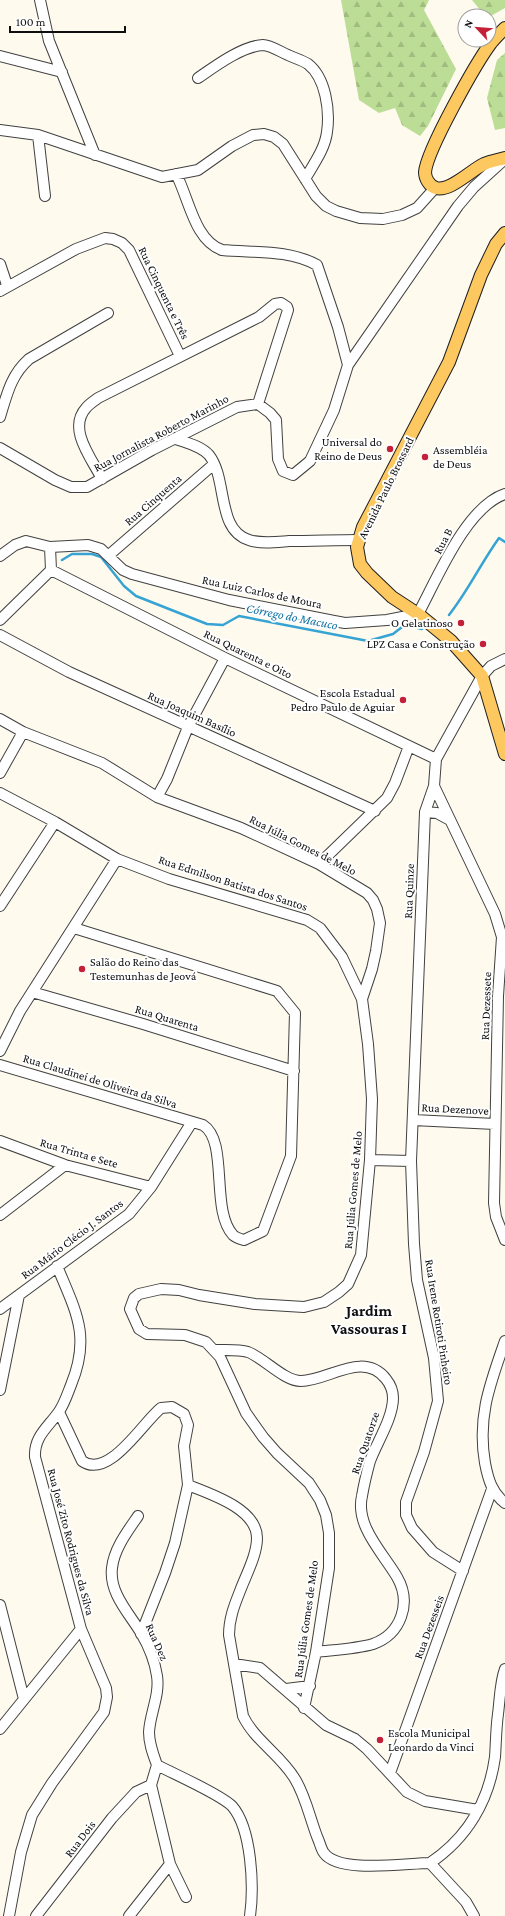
<svg xmlns="http://www.w3.org/2000/svg" width="505" height="1916" font-family="'Crimson Pro',serif">
<defs>
<pattern id="forest-firs" width="22" height="20" patternUnits="userSpaceOnUse"><rect width="22" height="20" fill="#bcdd95"/><path d="M5 1l3.5 6h-7zM16 11l3.5 6h-7z" fill="#a0bc7f"/></pattern>
</defs>
<rect width="100%" height="100%" fill="#fffaee"/>
<path fill="url(#forest-firs)" d="M341,0H429L424,10L456,69L428,126L420,136L402,125L395,108L379,113L359,100Z
M472,0H505V8L489,17L485,16Z
M505,53V128L495,130L487,98L497,60Z"/>
<g fill="none" stroke-linecap="round" stroke-linejoin="round">
<path stroke="#35a3d3" stroke-width="2.5" d="M62,560L72,554H92L101,557L124,586L136,596L207,624L223,625L239,616L368,641L393,634L402,627L410,626L422,629
M449,615C468,591 481,563 499,538L505,542"/>
<defs>
<path id="minor" d="M40,0L49,41L95,155
M0,56L62,72
M198,78C214,67 242,46 263,45C270,45 281,52 288,55C294,58 302,60 308,64C326,78 330,111 327,132C325,149 313,165 305,179
M0,130L38,135L162,177L198,170L232,146L253,135L264,134L274,137L283,144L316,196L326,206L336,211L360,218L383,219L402,215L417,208L435,188
M38,135L45,196
M176,174C189,198 194,240 222,250C254,253 288,249 317,265L338,327L348,365
M0,264L7,285
M0,291L76,249L105,238L113,239L122,243L129,250L180,356
M0,417C7,394 11,375 29,359L108,313
M176,439C187,443 201,446 209,455C228,479 216,530 249,540C261,544 276,542 289,541C312,541 336,540 359,540
M0,448L55,480L71,487H87L152,450L237,407L258,404L270,413L276,420L278,459L283,471L293,475L310,461L334,410L348,365L458,206L474,187L505,159
M102,479C92,459 67,429 86,408C89,404 94,401 98,398L259,317L275,304L281,303L287,307L288,310L258,404
M50,547L51,570
M109,555L214,464
M0,556L15,545L26,541L50,547L88,545L101,549L123,570L132,574L229,600L334,621L345,623L387,620L418,614C437,579 466,507 505,494
M51,570L225,658L436,759
M0,620L51,570
M0,635L69,672L375,811
M0,719L23,732L102,763L157,797L241,828L319,864L367,893L373,900L377,909L380,923L376,951L372,969L362,999L368,1044L372,1099L370,1160L361,1255L348,1284L339,1292L324,1302L304,1307L255,1304L199,1295L179,1290L161,1289L139,1294L134,1298L130,1309L139,1329L147,1334L185,1335L206,1342L220,1357L246,1413L263,1437L277,1453L309,1483L320,1500L326,1515L329,1533V1568L316,1652L304,1708
M0,773L23,732
M434,786L495,914L502,937L498,996L494,1203L496,1217L505,1240
M0,793L55,822L117,859L169,879L307,920L320,928L342,957L362,999
M157,797L167,779L188,727L225,658
M425,812L437,813L450,820
M319,864L387,798L395,783L409,746
M0,906L55,822
M32,992L143,1024L294,1071
M0,1051L20,1011L117,859
M0,1065L203,1125C229,1141 210,1210 233,1235C236,1238 241,1239 244,1240L263,1231L291,1156L295,1013L277,991L74,928
M413,1120L495,1124
M0,1141L65,1165L151,1187
M370,1160L411,1161
M0,1215L65,1165
M0,1309L129,1214L151,1187L192,1122
M505,1341C490,1384 477,1417 485,1463C488,1479 492,1493 505,1503
M215,1350C225,1350 238,1349 248,1352C264,1358 284,1381 301,1381C328,1381 363,1350 386,1379C390,1384 393,1392 393,1398C393,1418 377,1442 370,1461C367,1472 364,1484 362,1496C355,1526 383,1553 397,1577C412,1603 401,1634 373,1644C356,1649 333,1650 316,1652
M0,1390L19,1295
M59,1412L82,1461C109,1480 143,1422 161,1408L172,1407L184,1414L188,1425L184,1446L188,1485L175,1543L165,1573L141,1634
M188,1485C211,1494 257,1509 257,1538C257,1555 246,1575 240,1591C234,1606 229,1619 229,1635L243,1716C255,1741 281,1755 295,1779C306,1797 310,1819 318,1839C320,1843 321,1849 324,1853C339,1874 406,1863 430,1863
M138,1516C127,1532 114,1549 112,1568C109,1593 129,1613 141,1633C148,1645 155,1662 157,1676C160,1695 150,1713 149,1732C149,1744 153,1754 157,1765
M463,1571L433,1552L412,1528L406,1515V1502L424,1452L438,1401L434,1358L417,1280L414,1244L411,1161L425,812L434,786L436,759L482,676L491,666L505,659
M0,1605L24,1699
M234,1664L260,1668L326,1725L355,1739L367,1749L407,1792L425,1801L478,1810
M286,1689L310,1686
M0,1729L81,1629
M157,1765C174,1774 220,1794 232,1806C252,1829 254,1887 250,1916
M157,1765L151,1785L170,1864L186,1897
M390,1773L492,1489
M430,1863C467,1838 489,1801 495,1757C496,1743 496,1728 498,1714C500,1699 500,1682 505,1669
M430,1863L466,1902L474,1916
M9,1916L21,1852L32,1815L52,1783L104,1712L107,1697L106,1688L81,1629L35,1457C34,1437 47,1428 58,1413C64,1405 67,1395 71,1385C91,1336 76,1312 57,1266
M36,1916L112,1818L136,1792L151,1785
M129,1916L170,1864"/>
<path id="major" d="M505,28C500,33 495,38 491,43C476,63 427,150 425,172C425,178 429,186 436,188C450,192 471,170 484,164C491,161 498,160 505,158
M505,233L496,244L481,275L449,362L363,527L357,547L360,564L367,573L392,597L418,614L451,641L482,676L505,754"/>
</defs>
<use href="#minor" stroke="#414141" stroke-width="12"/>
<use href="#major" stroke="#1f1f1f" stroke-width="14"/>
<use href="#minor" stroke="#fff" stroke-width="10"/>
<use href="#major" stroke="#fec860" stroke-width="12"/>
</g>
<g fill="#c42038" stroke="#fff" stroke-width="1.5">
<circle cx="390" cy="449" r="4"/>
<circle cx="425" cy="457" r="4"/>
<circle cx="461" cy="623" r="4"/>
<circle cx="483" cy="644" r="4"/>
<circle cx="403" cy="700" r="4"/>
<circle cx="82" cy="969" r="4"/>
<circle cx="380" cy="1740" r="4"/>
</g>
<g text-anchor="middle" stroke-width="4" stroke-linejoin="round" paint-order="stroke">
<g font-size="12" fill="#0e0e0e" stroke="#fff">
<text transform="translate(164 293) rotate(64)" y="4">Rua Cinquenta e Três</text>
<text transform="translate(161 433) rotate(-28)" y="4">Rua Jornalista Roberto Marinho</text>
<text transform="translate(386 488) rotate(-64)" y="4">Avenida Paulo Brossard</text>
<text transform="translate(153 500) rotate(-41)" y="4">Rua Cinquenta</text>
<text transform="translate(443 541) rotate(-62)" y="4">Rua B</text>
<text transform="translate(262 592) rotate(12)" y="4">Rua Luiz Carlos de Moura</text>
<text transform="translate(248 654) rotate(26)" y="4">Rua Quarenta e Oito</text>
<text transform="translate(192 714) rotate(24)" y="4">Rua Joaquim Basílio</text>
<text transform="translate(303 845) rotate(27)" y="4">Rua Júlia Gomes de Melo</text>
<text transform="translate(233 883) rotate(18)" y="4">Rua Edmilson Batista dos Santos</text>
<text transform="translate(409 891) rotate(-88)" y="4">Rua Quinze</text>
<text transform="translate(486 1006) rotate(-88)" y="4">Rua Dezessete</text>
<text transform="translate(167 1018) rotate(17)" y="4">Rua Quarenta</text>
<text transform="translate(100 1081) rotate(17)" y="4">Rua Claudinei de Oliveira da Silva</text>
<text transform="translate(455 1109) rotate(3)" y="4">Rua Dezenove</text>
<text transform="translate(79 1153) rotate(16)" y="4">Rua Trinta e Sete</text>
<text transform="translate(353 1190) rotate(-85)" y="4">Rua Júlia Gomes de Melo</text>
<text transform="translate(72 1239) rotate(-37)" y="4">Rua Mário Clécio J. Santos</text>
<text transform="translate(439 1322) rotate(81)" y="4">Rua Irene Rotiroti Pinheiro</text>
<text transform="translate(365 1443) rotate(-71)" y="4">Rua Quatorze</text>
<text transform="translate(71 1542) rotate(75)" y="4">Rua José Zito Rodrigues da Silva</text>
<text transform="translate(306 1619) rotate(-82)" y="4">Rua Júlia Gomes de Melo</text>
<text transform="translate(429 1627) rotate(-70)" y="4">Rua Dezesseis</text>
<text transform="translate(157 1642) rotate(66)" y="4">Rua Dez</text>
<text transform="translate(80 1839) rotate(-53)" y="4">Rua Dois</text>
</g>
<g font-size="12" fill="#0e0e0e" stroke="#fff" text-anchor="end">
<text x="382" y="446">Universal do<tspan x="382" dy="14">Reino de Deus</tspan></text>
<text x="433" y="454" text-anchor="start">Assembléia<tspan x="433" dy="14">de Deus</tspan></text>
<text x="453" y="627">O Gelatinoso</text>
<text x="475" y="648">LPZ Casa e Construção</text>
<text x="395" y="697">Escola Estadual<tspan x="395" dy="14">Pedro Paulo de Aguiar</tspan></text>
<text x="90" y="966" text-anchor="start">Salão do Reino das<tspan x="90" dy="14">Testemunhas de Jeová</tspan></text>
<text x="388" y="1737" text-anchor="start">Escola Municipal<tspan x="388" dy="14">Leonardo da Vinci</tspan></text>
</g>
<g font-size="13" font-style="italic" fill="#1273a5" stroke="#fff">
<text transform="translate(292 616) rotate(11)" y="5">Córrego do Macuco</text>
</g>
<g font-size="16" font-weight="bold" fill="#0e0e0e" stroke="#fff">
<text x="369" y="1316">Jardim<tspan x="369" dy="18">Vassouras I</tspan></text>
</g>
</g>
<g transform="translate(477 28) rotate(296)"><circle r="19" fill="#ffffff" stroke="#9f9f9f"/>
<path d="M0-3L7 15L0 10L-7 15Z" fill="#c42038"/>
<text y="-6" font-size="11" font-weight="bold" text-anchor="middle" fill="#0e0e0e">N</text>
</g>
<path d="M10 26v6h115v-6" fill="none" stroke="#0e0e0e" stroke-width="2"/>
<text x="16" y="26" font-size="12" fill="#0e0e0e" stroke="#ffffff" stroke-width="3" paint-order="stroke">100 m</text>
</svg>
